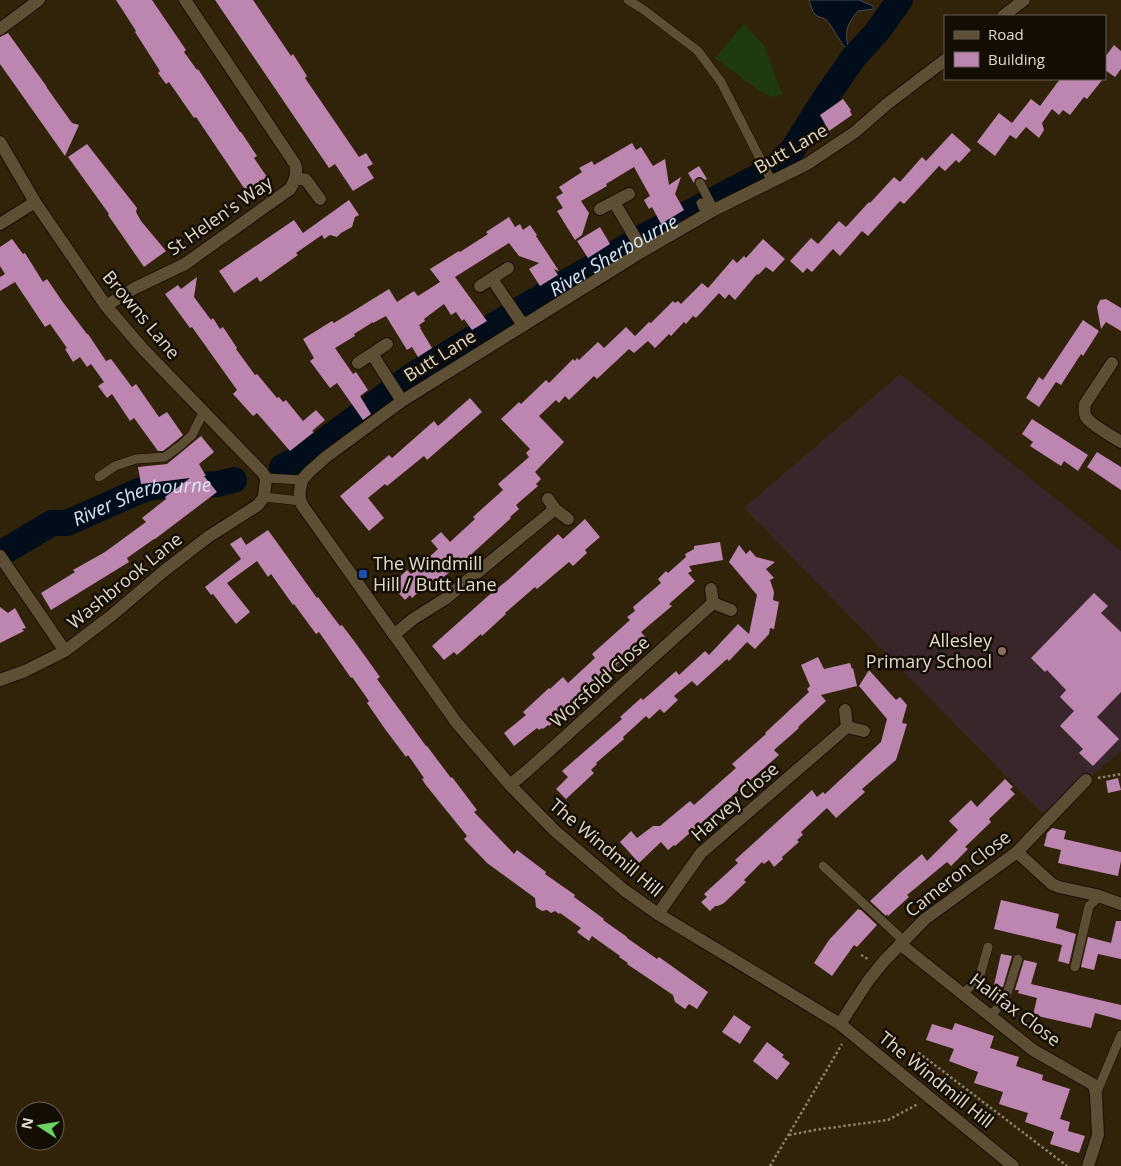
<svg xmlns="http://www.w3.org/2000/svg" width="1121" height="1166" font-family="'Open Sans',sans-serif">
<rect width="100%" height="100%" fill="#30230a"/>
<path fill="#39262b" d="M900,374L1121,551V751L1086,780L1042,813L744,508Z"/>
<path fill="#1f3a11" d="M744,24L764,45L782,94L771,97L758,90L715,58Z"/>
<path fill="#010d1a" stroke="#444a4f" d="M809,0H859L873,6L874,9L858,11C848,23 844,30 848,46L845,47L843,45L829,23L825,19L817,16L813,12Z"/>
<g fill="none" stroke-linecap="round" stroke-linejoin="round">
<g stroke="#010d1a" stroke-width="26">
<path id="s1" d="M282,467L307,454L413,375L529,304L647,235L776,167L793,149L826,97L854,57L876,33L900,0"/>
<path id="s2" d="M0,554L52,523H67L139,491L152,487L218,484L234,480"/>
</g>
</g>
<path fill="#bd86b1" d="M116,0H152L186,50L184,52L197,70L198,69L240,132H241L257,156L254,158L267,177L246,191L196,117L194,118L169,82L166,84L158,73L160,71L135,32L136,31Z
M215,0H253L291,56L293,54L307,76L305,78L359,157L366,153L373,164L367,167L374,178L353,191L335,164L329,168Z
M8,33L47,87V88L72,123L79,125L65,156L0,64V37Z
M1114,45L1121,51V69L1115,77L1105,70V57Z
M1060,79H1103L1087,99L1084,97L1070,115L1063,110L1059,115L1052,109L1042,123L1044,130L1039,138L1026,127L1016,139L1010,135L995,156L977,142L999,113L1012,123L1031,99L1040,106Z
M843,99L851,110L850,111L852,115L829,131L820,115Z
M952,133L971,150L959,163L956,160L945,171L939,166L904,204L900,201L868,236L862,231L840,256L833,249L812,272L807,268L803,273L790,261L811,238L818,244L839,221L846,227L869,202L870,203L894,177L900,182L922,157L926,161Z
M632,143L636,150L641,147L653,166L665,159L669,185L681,177L675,194L684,210L661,224L652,207L649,209L644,200L650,196L634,167L606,184L607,186L581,201L589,213L582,235L575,240L557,211L563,208L556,197L563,193L559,187L582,172L579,168L592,161L594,165Z
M87,144L137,208L136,212L141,221L166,251L144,267L108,215L109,214L68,157Z
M699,166L707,179L705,180L701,177H698L695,179L694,183L688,173Z
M349,200L359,215L355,217L352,227L341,233L337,237L330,235L324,239L322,235L296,253L298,255L260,282L257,277L234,293L219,271L294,220L303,233Z
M509,217L515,227L520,224L523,230L530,225L537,235L536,236L559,271L554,269L558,275L540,286L529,269L539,263L519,256L509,243L455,277L487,321L472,330L464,319L462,321L456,312L451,315L444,304L424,319L425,321L419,325L421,328H420L432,348L418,357L412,347L407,350L386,316L373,323V322L354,334L355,336L335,348L353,374L356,372L368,390L360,396L371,414L363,420L337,383L330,388L310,361L314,358L303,339L332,321L334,323L389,289L397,302L414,291L418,296L440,282L430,269L459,251L460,252L488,234L486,232Z
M600,227L610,244L588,258L577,241Z
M12,239L23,254L25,253L43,282L47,279L62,301L87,334H88L106,361L111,359L132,387L136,384L159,417L167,412L183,435L177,440L163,451H158L134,418L130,421L112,394L107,398L98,386L104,382L91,364L87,367L80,357L73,362L65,349L67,348L50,324L45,327L15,282L0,291V277L5,274L0,266V247Z
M763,239L785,259L773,272L766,267L758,275L757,274L735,300L729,294L725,299L719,293L696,318L693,316L686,324L684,322L671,336L669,334L655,348L648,341L634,353L629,349L597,379L594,376L569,400L565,396L559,403L556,400L539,416L564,442L535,472L541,479L536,484L538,486L516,505L519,509L510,517L511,518L463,562L462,561L430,589L426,585L412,598L410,595L405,600L391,585L407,570L411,574L438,549L431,541L441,532L450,542L475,519L473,517L503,490L498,484L529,457L526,453L530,449L501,419L519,402L521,404L546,380L549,383L573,359L575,361L577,358L579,360L598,342L604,348L626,327L635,336L649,322L651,323L673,301L675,303L678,301L681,304L702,283L708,288L733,259L737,263L744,256L746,258Z
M197,277L194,297L211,320L213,318L220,329L223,327L237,348L236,349L255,375L257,374L277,398L279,397L283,402L286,400L303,421L316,410L325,420L312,431L314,432L290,451L257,413L253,416L233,394L237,390L192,327L190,328L165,294L178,285L181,289Z
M1106,299L1121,308V331L1106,322L1101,329L1097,307L1100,300Z
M1083,320L1099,331L1083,356L1081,354L1061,385L1056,382L1039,407L1026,398L1039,377L1043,380Z
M470,398L482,412L427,460L424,456L387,486L385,484L368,498L384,518L369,531L340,496L389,455L392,458L434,421L438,426Z
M1032,419L1088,455L1078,471L1064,461L1061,466L1030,446L1033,442L1022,434Z
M201,436L214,452L199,464L206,476H204L217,492L155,539H154L127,558L129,562L51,610L41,593L75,572L73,570L105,552L146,522L142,518L166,499L165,497L190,478L141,484L138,467L167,464Z
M1097,452L1121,467V490L1087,467Z
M585,519L600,537L585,550L587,553L573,566L569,562L537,589L535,587L505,613L506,614L482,636L481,634L457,655L454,652L444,660L432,646L488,596L509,579L558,534L563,539Z
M268,530L317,598L318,597L340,626L342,625L357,645L380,677L377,679L426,746H427L451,778L452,777L477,810L474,812L514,854L517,850L546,872L545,874L575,895L574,897L604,919L603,920L627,937V938L657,959L659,957L708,992L697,1009L689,1004L685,1009L675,1002L673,995L627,964L628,963L619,957L620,956L592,936L589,941L577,932L581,928L560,913L559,914L555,911L551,913L547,910L542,911L536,907L535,898L487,863L464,839L467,836L425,784L422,779L424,778L408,755L406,757L385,729L367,703L369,701L352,677L351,678L319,632L316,634L294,604L293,605L271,574L268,577L257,561L227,583L250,612L236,624L213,594L211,595L205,587L241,559L230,544L241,537L246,545Z
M720,542L723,560L689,566L692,571L688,573L695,581L669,604L672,606L641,632L647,639L616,665L617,666L549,726L548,725L543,729L542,728L539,730L537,728L514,746L504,733L526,715L523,712L549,688L550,689L563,677L568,683L595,658L592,654L630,620L627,617L635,611L633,607L661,583L658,579L666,571L668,573L686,557L685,554L694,549V546Z
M739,545L746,554L750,550L756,557L775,562L766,569L774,578L770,580L774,592L773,600L779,602L774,629L770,628L769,634L755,649L747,642L729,661L727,659L697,686L692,681L674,696L678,700L664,713L660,709L649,719L646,716L623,737L624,739L596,763L597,764L591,770L594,773L566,799L556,789L568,777L562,771L622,719L620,717L641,698L643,700L676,671L679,675L705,651L709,655L738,624L749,634L757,595L729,562Z
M1094,593L1108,606L1101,613L1121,632V692L1097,717L1119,739L1093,766L1079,753L1083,749L1060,726L1074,711L1060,697L1066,690L1047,670L1045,672L1031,658Z
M0,607L8,613L15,608L26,628L22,629L24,631L0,643Z
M818,657L824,669L850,663L852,669L853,668L857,686L821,695L826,701L798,727L799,728L774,750L779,755L675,846L674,845L668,850L661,842L639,863L620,842L631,831L637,838L653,826H660L690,801L694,805L736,768L732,764L766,734L765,733L809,692L807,689L810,686L801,665Z
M869,670L896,700L900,697L907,705L902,723L907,724L896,760L862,789L865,792L836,818L827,808L801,832L803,835L797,840L799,842L782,857L783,859L774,867L769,860L764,864L762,862L744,880L746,882L724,903L718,906H715L710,911L701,902L707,897L704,894L738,863L735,860L812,790L817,797L823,792L825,794L881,742L887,719L859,686Z
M1118,778L1121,790L1108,793L1106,781Z
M1005,779L1013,787L1010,789L1015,794L989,819L991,822L965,847L968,849L951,866L947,862L907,895L909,897L888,916L887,914L886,916L870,901L901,872L922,854L927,861L958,830L949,821L971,800L977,807Z
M1052,828L1066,831L1064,839L1121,852V861L1118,876L1058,863L1061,850L1044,846L1047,833Z
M1001,900L1059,914L1056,928L1076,934L1069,964L1058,961L1062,945L994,929Z
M858,909L860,910H861L877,925L857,947L854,945L832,976L814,963L829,940Z
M1116,921H1121V959L1098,954L1094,970L1081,967L1088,937L1111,943Z
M1001,954L1012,956L1003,987L994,985Z
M1024,960L1037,963L1031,984L1121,1005V1020L1095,1013L1091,1028L1033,1015L1037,998L1018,993L1019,990H1015Z
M734,1015L751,1027L740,1044L722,1032Z
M955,1023L994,1036L990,1048L1019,1057L1016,1066L1043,1075L1042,1080L1070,1089L1060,1119L1070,1122L1068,1131L1085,1136L1079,1153L1050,1144L1054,1132L1025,1122L1028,1113L999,1104L1003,1092L974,1083L978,1072L949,1061L954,1049L926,1040L932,1024L952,1030Z
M767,1042L784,1055L782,1057L790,1063L777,1080L753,1061Z"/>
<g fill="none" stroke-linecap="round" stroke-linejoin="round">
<defs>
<path id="service" d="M628,0L644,10L698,51L721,82L772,182
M700,183L714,210
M701,203L706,214
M99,477L115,466L136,459L165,457L181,445L192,435L204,411
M266,478L302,480
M264,497L301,501
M823,866L904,941
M1075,967L1089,906L1099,897
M962,994L979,979L988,947
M990,1016L1005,1000L1018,959
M1096,1094L1121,1035"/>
<path id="minor" d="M1003,16L1024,0
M0,29L39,0
M296,178L306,180L320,199
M614,202L643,251
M600,209L629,194
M0,224L35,202
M492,279L523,325
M480,286L508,268
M106,306L133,289L185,264L290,189C295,181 298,173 295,164L185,0
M372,354L402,401
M358,363L387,344
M1112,363L1085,404C1084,409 1084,413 1086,417C1090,424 1113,437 1121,442
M302,480L309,472L326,457L402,401L643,251L714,210L807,164L855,132L887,104L945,60
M548,499L555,509L568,519
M0,556L65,651
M711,589L713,603L731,610
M394,635L413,619L445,599L555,509
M0,680L25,671L65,651L111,616L164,571L208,537L258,505L264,497
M845,710L847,727L864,731
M510,785L527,771L713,603
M1017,852L1052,884L1059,887L1096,895L1121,904
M658,914L701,853L847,727
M900,944L1033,1050L1094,1085L1096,1095L1098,1135L1088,1166
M840,1024L868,981L884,961L925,919L1017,852L1086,780"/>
<path id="tertiary" d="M0,142L35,202L106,306L143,349L262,472L266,478L264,497
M302,480C300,490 298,496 302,505L456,722L510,785L555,831L624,890L658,914L840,1024L1013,1166"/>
</defs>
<use href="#service" stroke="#170c00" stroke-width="10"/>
<use href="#minor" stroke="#170c00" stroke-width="14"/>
<use href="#tertiary" stroke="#170c00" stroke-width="14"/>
<path stroke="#8b816d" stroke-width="2.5" stroke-dasharray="2.5 2.5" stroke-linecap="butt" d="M1098,778L1121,774
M861,955L868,959
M909,1065L919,1053L1067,1166
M789,1135L815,1130L888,1120L918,1104
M770,1166L842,1044"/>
<use href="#service" stroke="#5d4f36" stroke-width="9"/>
<use href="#minor" stroke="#5d4f36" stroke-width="12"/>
<use href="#tertiary" stroke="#5d4f36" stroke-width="12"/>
</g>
<rect fill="#1a4fb4" stroke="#130d04" stroke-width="2" x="358" y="569" width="10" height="10" rx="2.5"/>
<circle fill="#8d6e63" stroke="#130d04" stroke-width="2" cx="1002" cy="651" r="5"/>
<g text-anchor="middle" stroke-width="5" stroke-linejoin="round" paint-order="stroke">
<g font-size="18" fill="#e1d9ca" stroke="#130d04">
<text transform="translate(791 149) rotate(-30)" y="6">Butt Lane</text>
<text transform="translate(220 216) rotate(-35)" y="6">St Helen's Way</text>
<text transform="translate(141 315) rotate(50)" y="6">Browns Lane</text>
<text transform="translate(440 356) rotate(-32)" y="6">Butt Lane</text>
<text transform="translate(125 581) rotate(-39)" y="6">Washbrook Lane</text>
<text transform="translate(600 682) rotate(-42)" y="6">Worsfold Close</text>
<text transform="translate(735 802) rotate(-41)" y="6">Harvey Close</text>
<text transform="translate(606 848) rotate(40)" y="6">The Windmill Hill</text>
<text transform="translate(958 874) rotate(-38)" y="6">Cameron Close</text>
<text transform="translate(1015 1010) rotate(37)" y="6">Halifax Close</text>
<text transform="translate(936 1080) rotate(39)" y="6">The Windmill Hill</text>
</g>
<g font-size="18" fill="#e1d9ca" stroke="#130d04" text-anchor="start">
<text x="373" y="570">The Windmill<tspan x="373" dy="21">Hill / Butt Lane</tspan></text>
<text x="992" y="647" text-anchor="end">Allesley<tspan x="992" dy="21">Primary School</tspan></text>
</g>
<g font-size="19" font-style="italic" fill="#d7e5f2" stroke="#130d04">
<text dy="7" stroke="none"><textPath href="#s1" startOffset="394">River Sherbourne</textPath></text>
<text dy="7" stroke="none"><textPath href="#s2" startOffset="155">River Sherbourne</textPath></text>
</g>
</g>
<rect x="944" y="15" width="162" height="65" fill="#130d04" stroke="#655f53"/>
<rect x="954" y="31" width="25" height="8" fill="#5d4f36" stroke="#655f53"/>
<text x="988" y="40" font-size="15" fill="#e1d9ca">Road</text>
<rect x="954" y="52" width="25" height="15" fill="#bd86b1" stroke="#655f53"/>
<text x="988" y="65" font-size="15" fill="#e1d9ca">Building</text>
<g transform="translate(40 1126) rotate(282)"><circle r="24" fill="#130d04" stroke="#655f53"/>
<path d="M0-4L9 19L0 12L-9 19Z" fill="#69d464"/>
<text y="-8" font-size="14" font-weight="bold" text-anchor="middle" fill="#e1d9ca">N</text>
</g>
</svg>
